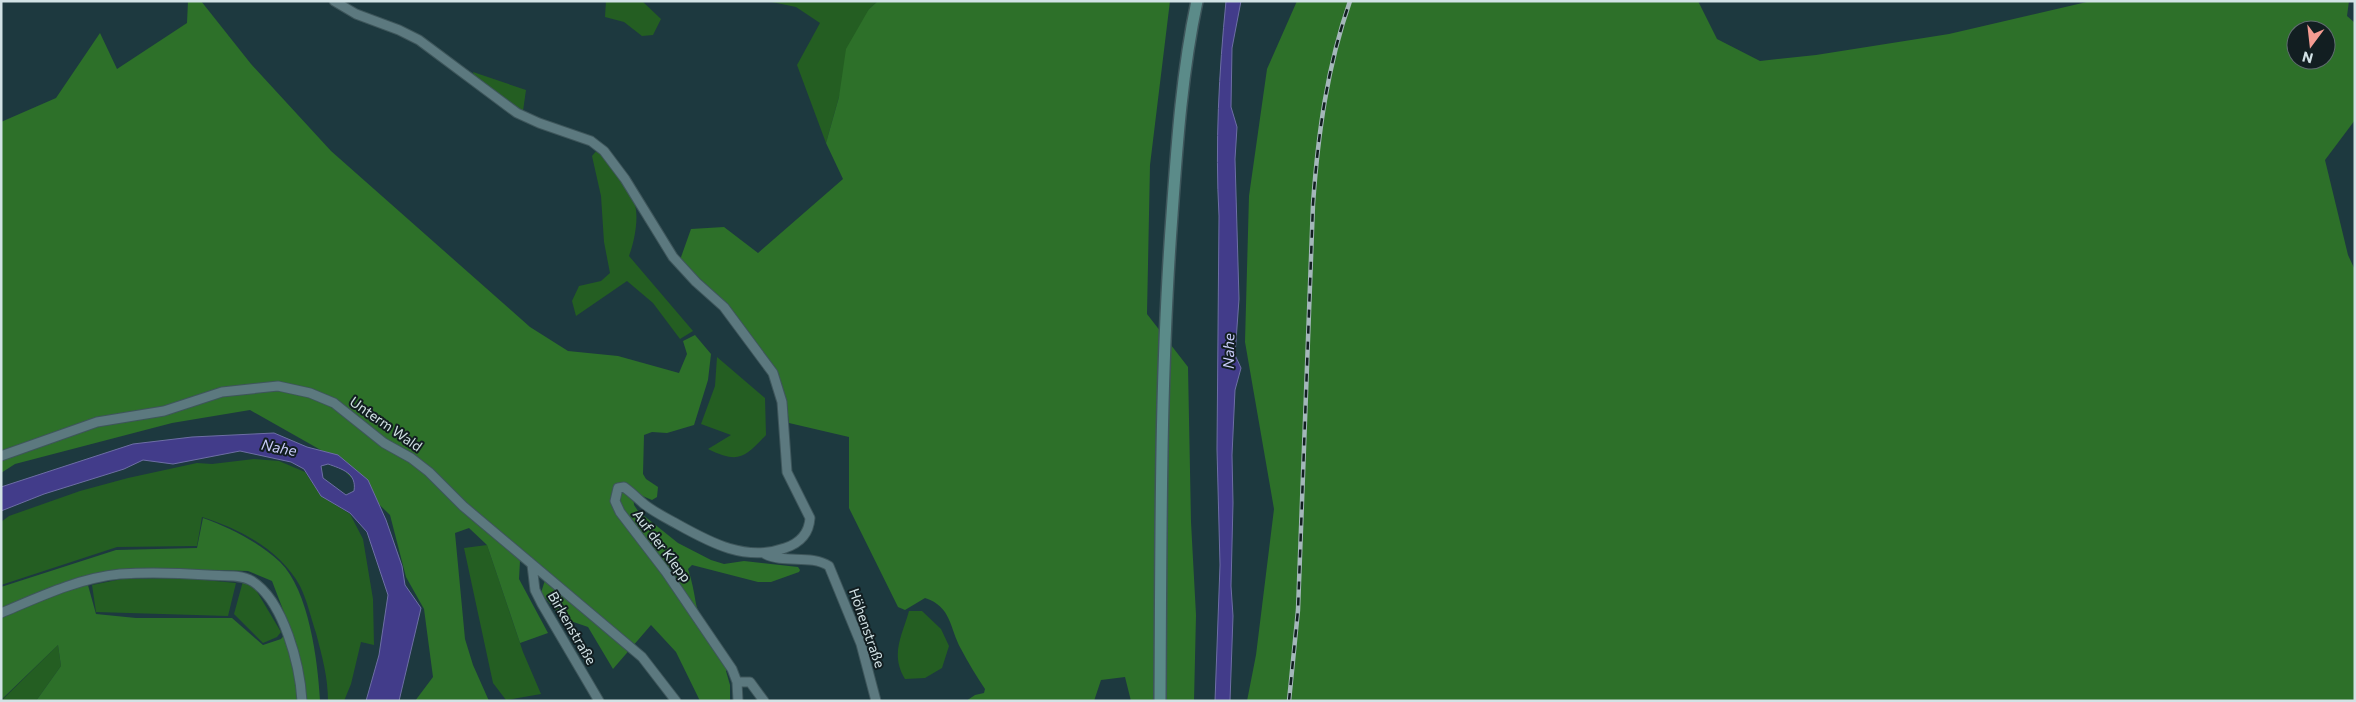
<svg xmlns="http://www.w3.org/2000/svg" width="2356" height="702" font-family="Commissioner,sans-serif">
<rect width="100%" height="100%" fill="#1d393f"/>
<path fill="#245e22" d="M606,1H642L661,19L653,35L642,36L624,22L605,17Z
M767,1H878L869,9L839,97L826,143L797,65L820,23L796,7Z
M473,72L526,90L523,111L474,76Z
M598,149C608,160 632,191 635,205C639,219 634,243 629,256L693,331L680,339L653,303L627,281L576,316L572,301L579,286L601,281L610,273L604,242L601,196L592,156Z
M717,357L765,398L766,435C744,458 739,464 708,449L731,435L701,424L715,386Z
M254,459L279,461L305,472L321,496L350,514L363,539L373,599L374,645L361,642L351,684L344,701H328C328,677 322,656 316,633C311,618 307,600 300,586C280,550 240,529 202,517L197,546L117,547L1,585V522L9,516L80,491L128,478L197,463L212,464Z
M487,545L523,652L541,694L506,700L493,683L464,548Z
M184,578L236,583L228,616L96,612L92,585L122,579Z
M243,581L256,590L281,632L277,637L263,643L234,614Z
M909,611H922L941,629L949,646L942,668L925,678L905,679C890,654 902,636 909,611Z
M58,645L61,666L36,701H1Z"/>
<path fill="#2d7029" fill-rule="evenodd" d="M188,1H201L251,64L331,151L530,327L568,351L618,356L679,373L687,354L683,341L695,335L711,354L708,380L694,425L667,433L652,432L644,435L643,474L646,479L658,487L657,497L652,500L633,492L634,505L638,511L678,543L711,560L724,564L744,561L798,567L800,570L799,572L771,582H758L692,565L688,569C692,581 694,592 696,604C701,624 720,644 732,661L726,671L730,685V701H700L676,652L651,625L613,669L588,627L562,618L541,593L545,580L520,561L519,579L548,633L520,643L487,545L469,528L455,533L465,639L473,665L489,701H415L433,677L424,609L406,577L390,515L326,453L250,410L172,423L15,464L1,473V122L56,98L100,33L117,69L187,23Z
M878,1H1170L1150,165L1147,314L1188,367L1191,522L1196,615L1194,701H1131L1125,677L1101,680L1094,701H966L975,695L984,693L985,689C976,676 968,662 961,649C949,627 952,607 925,598L905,610L898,607L849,508V437L789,423L786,400L777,373L725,302L680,260L691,229L724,227L758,253L843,179L826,143L839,97L846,49L869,9Z
M1297,1H1698L1717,39L1760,61L1816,55L1949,34L2091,1H2349L2347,16L2355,23V120L2325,160L2348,255L2355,270V701H1247L1256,655L1274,509L1245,342L1249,196L1267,69ZM2296,30H2326V60H2296Z
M203,518C231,528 258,542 280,562C309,590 318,662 320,701H36L61,666L58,645L1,700V587L116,550L197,548ZM216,570L248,571L272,581L290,628L281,639L263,645L232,618H136L96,614L86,578L111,571Z"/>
<path fill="#423c8a" stroke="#6d6ea5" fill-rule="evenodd" d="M1226,1H1241L1232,48L1231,107L1237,127L1235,159L1239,299L1235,355L1241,368L1235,390L1232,455L1233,503L1231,586L1233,616L1230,701H1215L1220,565L1217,449L1219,216C1215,145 1219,72 1226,1Z
M274,433L307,447L338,455L368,480L386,520L402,566L405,585L421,608L399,701H366L379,655L388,595L367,532L350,513L321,496L304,469L291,462L240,451L173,464L143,460L124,469L44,494L1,511V487L133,444L192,437ZM328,464C342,469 357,473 354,491L346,495L323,478L321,466Z"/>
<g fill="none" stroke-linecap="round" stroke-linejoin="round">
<defs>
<path id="minor" d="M334,1L356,14L399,30L419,40L517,113L539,123L591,141L604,151L625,179L673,257L696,282L724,307L773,373L782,402L787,472L810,518C809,534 800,543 785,548C746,562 711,543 677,524C666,518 654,512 644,504C637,498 631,492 624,487L618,488L615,501L620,512L666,572L732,669L737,682L738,701
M1,456L97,422L164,411L222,392L278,386L310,393L334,403L384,443L411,458L429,472L463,506L642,657L676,701
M765,554C784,564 811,554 829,566L861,644L876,701
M532,565L535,590L542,604L599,701
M1,613C39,597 79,578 120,574C149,572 179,573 208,575C221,576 240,574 252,581C284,601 300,666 302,701
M737,682H750L764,701"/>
<path id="secondary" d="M1160,701C1161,539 1160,376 1172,215C1177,144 1182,71 1197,1"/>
</defs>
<use href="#minor" stroke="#3e565b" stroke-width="11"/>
<use href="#secondary" stroke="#3e565b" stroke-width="14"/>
<use href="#minor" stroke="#5c797f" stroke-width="9"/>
<use href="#secondary" stroke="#5b8b89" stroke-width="11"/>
<defs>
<path id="rail" d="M1289,701L1298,610L1313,204C1318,134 1327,67 1350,1"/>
</defs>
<use href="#rail" stroke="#a4b7ba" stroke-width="4.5"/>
<use href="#rail" stroke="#121e21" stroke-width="2.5" stroke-dasharray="8" stroke-linecap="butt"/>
</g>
<g text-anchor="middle" stroke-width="4" stroke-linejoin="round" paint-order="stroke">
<g font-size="14" fill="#d2e2e5" stroke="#121e21">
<text transform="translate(386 424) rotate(35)" y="5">Unterm Wald</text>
<text transform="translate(662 546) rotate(53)" y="5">Auf der Klepp</text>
<text transform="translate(572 628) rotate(60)" y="5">Birkenstraße</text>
<text transform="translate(867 628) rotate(71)" y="5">Höhenstraße</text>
</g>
<g font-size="15" font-style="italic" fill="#c8cbf8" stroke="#121e21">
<text transform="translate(1229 351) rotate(-89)" y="5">Nahe</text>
<text transform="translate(279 448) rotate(11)" y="5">Nahe</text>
</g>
</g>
<rect width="2356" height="702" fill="none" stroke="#d2e2e5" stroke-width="5"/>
<g transform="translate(2311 45) rotate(195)"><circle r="24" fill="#121e21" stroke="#5f6c6f"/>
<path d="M0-4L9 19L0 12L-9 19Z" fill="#f59c92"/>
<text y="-8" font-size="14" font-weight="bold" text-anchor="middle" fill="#d2e2e5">N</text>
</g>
</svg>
